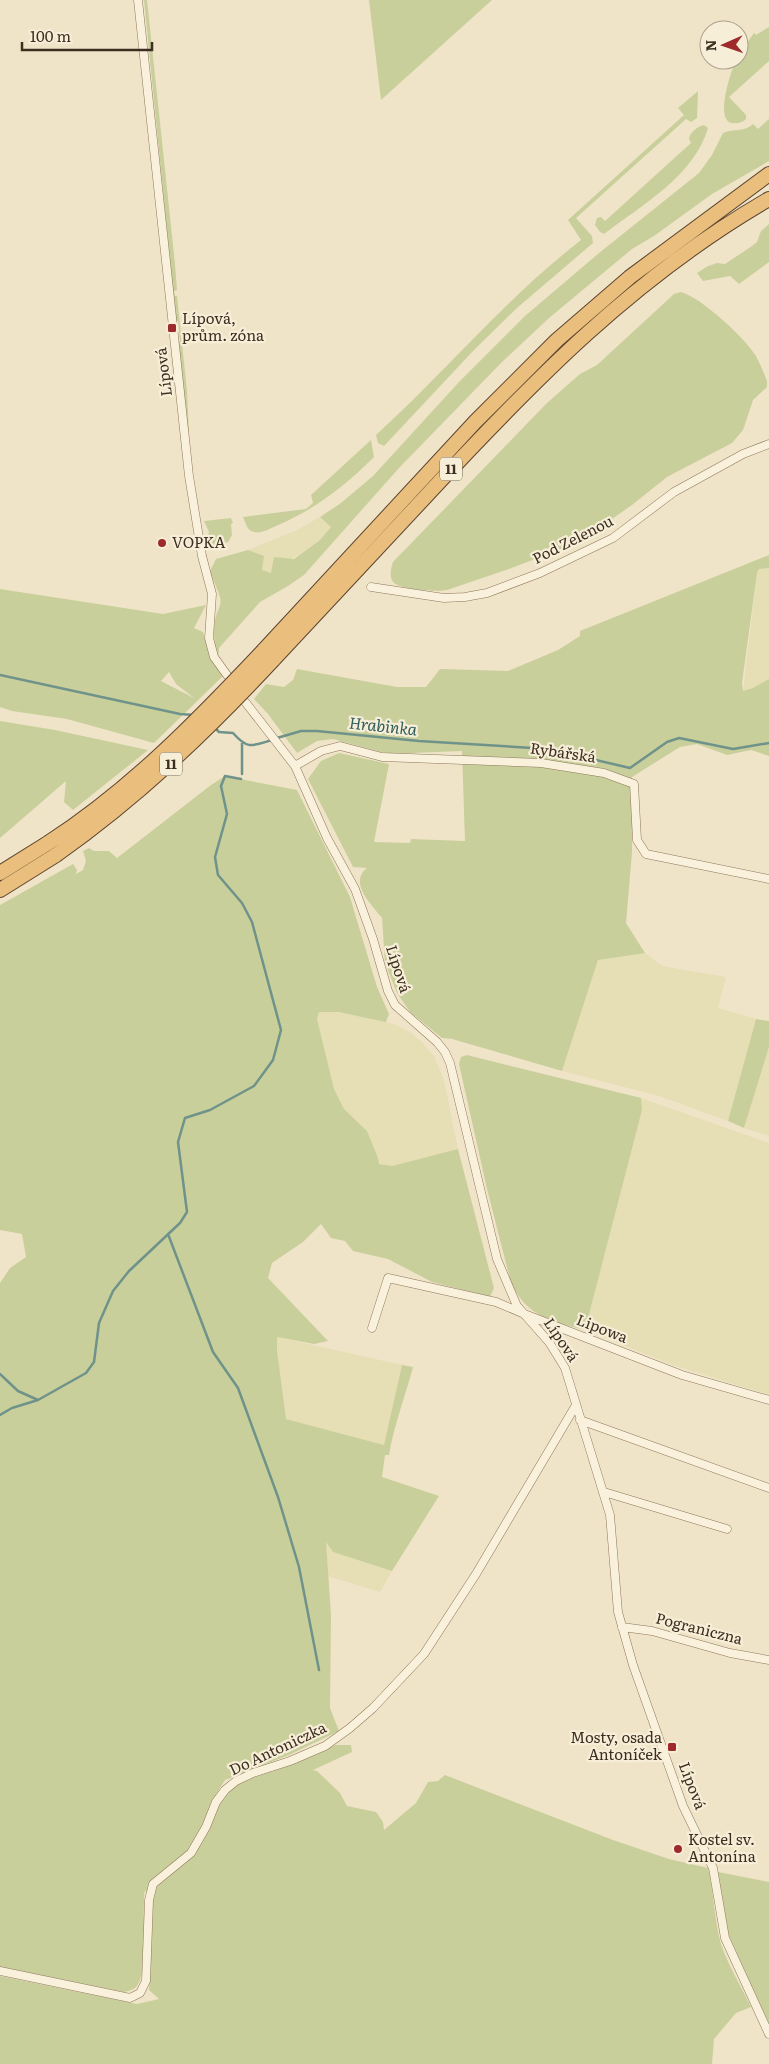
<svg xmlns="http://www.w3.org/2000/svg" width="769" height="2064" font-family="Literata,serif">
<rect width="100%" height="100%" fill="#f0e4c8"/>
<path fill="#e6deb5" d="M320,517L331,527L320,540L271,573L261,571L264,556L248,550L295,531Z
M769,568V679L753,688L743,691L757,573L759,569Z
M636,953H645L662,966L726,977L718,1008L756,1019L728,1121L659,1096L562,1071L598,960Z
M329,1011L376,1019L396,1025L410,1032L422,1042L434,1056L444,1080L458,1149L392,1166L378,1164V1158L367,1131L344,1109L334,1089L316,1019L319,1012Z
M769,1047V1136L744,1128Z
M641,1098L769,1143V1395L673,1365L585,1330L642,1110Z
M277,1337L402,1365L384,1445L286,1419L277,1350Z
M326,1541L333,1552L392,1571L380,1592L328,1576Z"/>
<path fill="#c9cf9b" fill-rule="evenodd" d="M144,0H147L175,264L177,290L174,291L175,296H177L187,391L190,455L178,343L180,341L178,321H176Z
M369,0H492L381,100Z
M769,27V61L729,97L746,115V119C742,123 737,124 731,123C715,118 731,71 736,60H739V54L754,33L756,35Z
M698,91L697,118L691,122L686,119L576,218L592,236L593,243L517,308L474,350L384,446L378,443L376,435C446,371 505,299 581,240L568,220L684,115L678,108Z
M769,119V161L712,194L654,236L632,249L549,318L502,362L399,468L304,575L288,586L260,602L219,648V655C213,646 213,626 216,616C218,609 222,605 220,597C218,590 213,580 210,571L216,559L248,550L264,556L262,570L271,573L274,557L294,559L320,540L331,527L320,517L341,503L373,476L459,382L525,316L599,253L699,173L712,155L723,133C734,128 743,133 753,124L758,129Z
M704,125L708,128C694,176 642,205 604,234L600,232L595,225L597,218L601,217L605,221L691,143L689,139C689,133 698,126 704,125Z
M769,224V262L739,284L730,276L703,281L697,273L708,266L717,263L725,264L752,246L757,242L761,231Z
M681,292C702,298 744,337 756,356C760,364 764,373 767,381V387L753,400L743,430L732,443L667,477L632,505L579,542L509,569L447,590C437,592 400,590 393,582C389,577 391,567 393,562L547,403L580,374L597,365L674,294Z
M371,440L374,457C345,486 314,510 276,526C269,529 261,534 254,532C246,530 246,523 243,517L306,509L313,503L311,495Z
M231,518L233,523L231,524L232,535L228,542L215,546L208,544L203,536L208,535L209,532L204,521Z
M769,555V568L759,569L757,573L742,683L743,691L753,688L769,679V756L751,750L727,755L697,744L680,747L632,777V852L626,923L645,953L598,960L562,1071L452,1039L442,1038L410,1012L397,993L385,963L382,918C372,905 348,883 367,868L353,867L308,779L321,761L339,753L389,764L374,842L410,843L411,839L465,841L462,751L388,754L333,739L317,741L297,753L268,714L254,699L266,684L284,687L293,680L297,669L397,687H426L440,669L508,671L558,650L580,636V631Z
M0,589L163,614L206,605L194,628L203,632L209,653L223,676L154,743L67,719L12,711L0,707ZM169,672L176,684L194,698L161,681Z
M0,721L55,730L148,750L73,810L64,802L66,781L0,838Z
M225,776L297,790L350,897L377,987L389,1014L386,1022L338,1012H319L317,1019L334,1089L344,1109L367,1131L378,1158L379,1164L392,1166L458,1149L494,1288L490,1297L432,1282L388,1259L353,1251L345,1241L331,1238L321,1224L303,1242L272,1263L268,1278L328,1341L314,1344L277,1337V1350L286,1419L384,1445L402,1365L413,1367C405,1397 394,1425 389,1455H385L382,1477L439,1496L392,1571L333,1552L326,1542L331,1615L330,1708L339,1731L289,1755L225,1780L210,1804H219L229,1791L240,1782L274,1771L335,1745H351L352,1752L313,1770L317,1771L340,1793L347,1806L376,1812L383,1822L384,1830L416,1803L428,1782L438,1781L445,1775L613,1840L669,1859L708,1868C714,1893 714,1919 721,1944C728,1965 741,1986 751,2007L736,2013L714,2039L712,2064H0V1976L137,2004L159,1999L149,1990L152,1900L145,1890C141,1910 150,1976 135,1988C132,1990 128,1991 124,1992L0,1967V1283L10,1268L26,1257L22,1234L0,1230V905L73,864L77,870L76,874L83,870L86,861L83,851L89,848L94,851H109L117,858L211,785Z
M756,1019L769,1021V1047L744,1128L728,1121Z
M467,1055L641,1098L642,1110L585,1330C550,1321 528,1317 511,1283L487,1189L459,1064L461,1057Z
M718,1872L769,1882V2023L730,1941L721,1903Z"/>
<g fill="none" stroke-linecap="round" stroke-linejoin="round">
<path stroke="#6f938a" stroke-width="2.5" d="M0,675L180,714L194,715
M215,728L219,732L233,733C248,750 252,746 272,740
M277,738L301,731H317L419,741L549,749L630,768L667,742L679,738L733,749L769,743
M242,743V774
M168,1234L213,1352L238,1388L278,1497L299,1567L319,1670
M0,1374L18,1391L38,1400
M0,1415L12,1408L38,1400L86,1373L94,1362L99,1323L113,1291L129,1271L180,1223L187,1212L178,1142L185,1118L210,1110L254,1086L273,1060L281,1030L252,922L242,903L218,875L215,857L227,814L221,786L225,776L241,779"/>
<defs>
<path id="minor" d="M138,0L189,476L202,556L212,594L209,638L214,657L227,675
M371,587L444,598L465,597L487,593L540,573L613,538L674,492L743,454L769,444
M246,703L295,766L327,838L355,889L373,939L388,991L395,1005L437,1042L445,1052L450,1063L497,1259L517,1306L549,1342L565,1368L610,1515L618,1612L633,1665L683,1806L713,1868L725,1938L769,2034
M295,766L321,751L340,746L382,757L541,763L604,773L634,784L637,840L646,854L769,879
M372,1328L388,1278L496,1302L527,1315L682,1375L769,1400
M580,1420L769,1488
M604,1492L727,1529
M622,1627L652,1631L730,1653L769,1660
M0,1971L130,1998L140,1993L146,1981L149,1900L153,1884L191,1853L206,1827L216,1802L225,1790L236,1781L253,1773L290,1761L325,1746L350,1728L373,1708L424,1654L476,1574L576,1405"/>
<path id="trunk" d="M263,651L475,422L557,340L630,277L769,174
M273,660C325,605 376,549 428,494C533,381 634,277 769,199
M0,873L48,843
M0,890L56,855"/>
</defs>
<use href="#minor" stroke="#8d765c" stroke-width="9"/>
<use href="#trunk" stroke="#5b4430" stroke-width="16"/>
<use href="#minor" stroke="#faf1dc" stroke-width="8"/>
<use href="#trunk" stroke="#eabe7c" stroke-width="14"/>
<defs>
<path id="trunk-bridge" d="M48,843C130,790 197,721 263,651
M56,855C137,798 206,732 273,660"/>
</defs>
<use href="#trunk-bridge" stroke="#5b4430" stroke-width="16" stroke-linecap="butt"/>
<use href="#trunk-bridge" stroke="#eabe7c" stroke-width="14"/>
</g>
<g fill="#9e2a2b" stroke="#f7eed8" stroke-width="2">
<rect x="167" y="323" width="10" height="10" rx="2.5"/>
<circle cx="162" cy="543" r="5"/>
<rect x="667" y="1742" width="10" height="10" rx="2.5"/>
<circle cx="678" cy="1849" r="5"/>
</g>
<g text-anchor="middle" stroke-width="4.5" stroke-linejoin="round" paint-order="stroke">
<g fill="#f7eed8" stroke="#756857" stroke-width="1">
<rect x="440" y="457.5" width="22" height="23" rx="4"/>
<rect x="160" y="752.5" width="22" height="23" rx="4"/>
</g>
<g font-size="14" font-weight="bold" fill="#3d2e20">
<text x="451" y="474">11</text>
<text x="171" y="769">11</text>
</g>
<g font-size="15" fill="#3d2e20" stroke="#f7eed8" text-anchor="start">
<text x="182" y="324">Lípová,<tspan x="182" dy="17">prům. zóna</tspan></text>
<text x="172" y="548">VOPKA</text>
<text x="662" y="1743" text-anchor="end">Mosty, osada<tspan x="662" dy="17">Antoníček</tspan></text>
<text x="688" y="1845">Kostel sv.<tspan x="688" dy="17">Antonína</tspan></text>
</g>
<g font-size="15" fill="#3d2e20" stroke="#f7eed8">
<text transform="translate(164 372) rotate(-97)" y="5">Lípová</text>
<text transform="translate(573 540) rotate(-27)" y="5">Pod Zelenou</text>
<text transform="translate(563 753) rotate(8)" y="5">Rybářská</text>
<text transform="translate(398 969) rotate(72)" y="5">Lípová</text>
<text transform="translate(602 1329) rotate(21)" y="5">Lipowa</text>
<text transform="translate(561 1340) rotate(56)" y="5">Lípová</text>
<text transform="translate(699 1629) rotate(14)" y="5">Pograniczna</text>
<text transform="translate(278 1749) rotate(-25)" y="5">Do Antoniczka</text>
<text transform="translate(692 1786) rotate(69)" y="5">Lípová</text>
</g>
<g font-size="16" font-style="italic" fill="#2f5d5a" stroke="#f7eed8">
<text transform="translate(383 726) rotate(6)" y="6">Hrabinka</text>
</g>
</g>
<g transform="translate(724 45) rotate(268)"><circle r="24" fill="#f7eed8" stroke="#ada18e"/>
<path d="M0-4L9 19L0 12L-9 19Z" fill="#9e2a2b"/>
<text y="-8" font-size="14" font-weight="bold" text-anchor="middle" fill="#3d2e20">N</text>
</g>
<path d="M22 42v8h130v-8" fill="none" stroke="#3d2e20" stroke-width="2.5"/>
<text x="30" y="42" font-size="15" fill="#3d2e20" stroke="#f7eed8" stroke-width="4" paint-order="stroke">100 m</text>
</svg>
